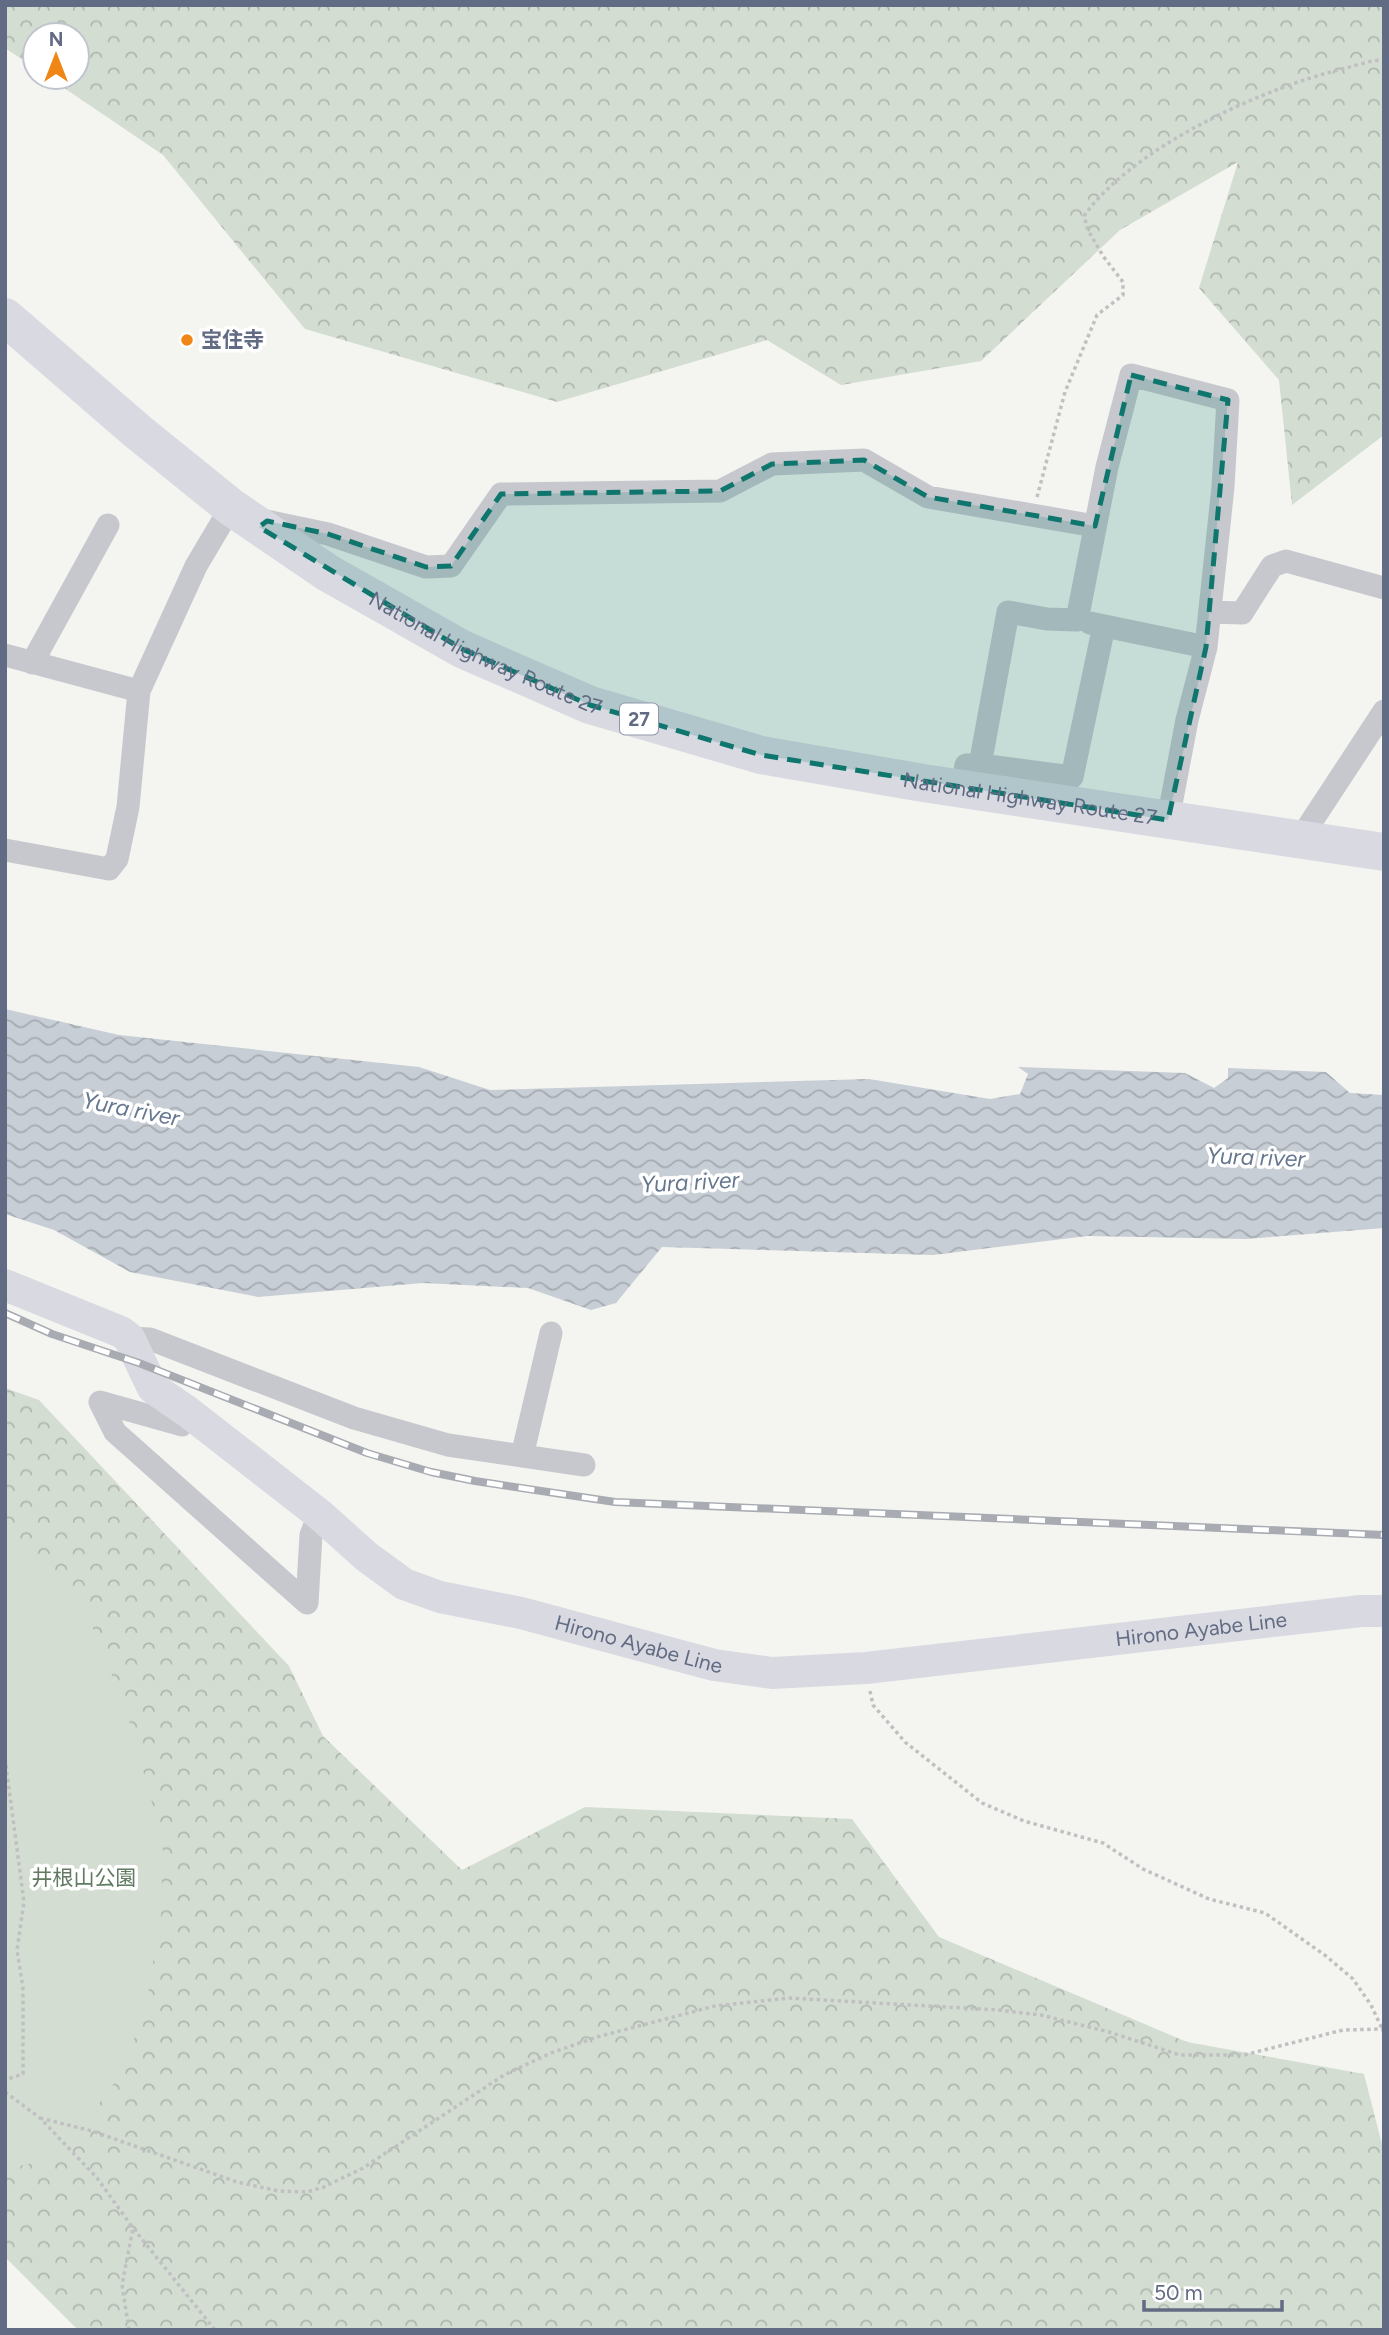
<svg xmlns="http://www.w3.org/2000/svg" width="1389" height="2335" font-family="Figtree,'Noto Sans JP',sans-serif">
<defs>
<pattern id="forest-crowns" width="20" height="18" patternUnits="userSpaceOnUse" patternTransform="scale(1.75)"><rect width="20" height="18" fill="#d3ddd1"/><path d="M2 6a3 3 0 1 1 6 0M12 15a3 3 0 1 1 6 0" fill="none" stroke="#afb7af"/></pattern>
<pattern id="water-waves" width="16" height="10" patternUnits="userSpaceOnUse" patternTransform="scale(1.75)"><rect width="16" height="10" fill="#c8ced5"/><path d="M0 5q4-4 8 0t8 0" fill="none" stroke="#a6abb2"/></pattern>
</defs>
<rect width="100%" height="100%" fill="#f4f5f0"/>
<path fill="url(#forest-crowns)" d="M5,5H1384V435L1292,505L1279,380L1199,288L1238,162L1120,230L981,361L841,385L767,340L557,402L305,329L163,155L48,77H77V35H35V68L5,48Z
M5,1388L39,1400L289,1666L323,1736L462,1870L585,1807L852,1819L939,1937L1187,2042L1364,2074L1384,2152V2330H78L5,2257Z"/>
<path fill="#d3ddd1" d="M5,1526L80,1596L127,1713L163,1842L161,1914L147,2000L124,2070L58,2158L5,2169Z"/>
<path fill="url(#water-waves)" d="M5,1009L119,1035L419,1067L490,1090L869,1079L990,1099L1020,1094L1028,1074L1018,1067L1185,1073L1214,1088L1228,1078V1068L1326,1072L1350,1093L1384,1095V1228L1246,1239L1087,1236L933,1255L662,1247L616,1303L591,1310L528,1288L423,1283L258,1297L130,1272L54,1230L5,1214Z"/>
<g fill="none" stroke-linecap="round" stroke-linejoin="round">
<path stroke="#c0c0c3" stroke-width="3.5" stroke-dasharray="3.5 3.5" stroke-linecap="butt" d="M1037,497L1065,392L1097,315L1123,295V282L1103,256L1088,230L1084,216C1133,147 1261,89 1342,69C1355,66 1370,60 1384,60
M870,1691L873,1705L905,1742L982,1803L1024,1821L1103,1843L1143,1869L1209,1899L1265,1913L1326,1956L1353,1979L1371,2005L1384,2033
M5,1758L24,1902L17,1950L23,1988V2074L5,2080
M5,2092L40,2118L97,2178L133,2228L215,2330
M40,2118L92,2131L237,2182L278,2191L307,2192L324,2187L363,2168L504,2075L551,2053L597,2037L715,2006L789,1998L998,2010L1041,2015L1109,2032L1180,2055H1244L1343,2030L1382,2029
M129,2330L122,2285L133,2228"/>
<path stroke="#c7c8cd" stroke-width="23" d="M266,521L328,534L426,567L451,566L501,494L720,491L772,464L864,460L928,497L1095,526
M1210,612L1242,613L1272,566L1286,561L1384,588
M1090,623L1206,647
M5,655L139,691
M32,663L108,525
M980,765L1072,777L1104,626
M962,787L966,765H980L1008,612L1047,619L1077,620L1107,467L1131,375L1228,400L1223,487L1206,647L1187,720L1168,820
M1300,839L1384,711
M5,850L109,869L117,859L128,807L139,691L196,566L231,507
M129,1338L150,1339L354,1418L448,1445L584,1465
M188,1412L182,1425L100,1402L115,1432L307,1603L311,1535L319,1514
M522,1456L551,1333"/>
<path stroke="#d9dae1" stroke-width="32" id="s1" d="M5,1285L121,1332L129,1338L153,1388L188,1412L319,1514L367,1557L404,1584L440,1597L521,1613L714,1665L772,1673L866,1668L1361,1611H1384"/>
<path stroke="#d9dae1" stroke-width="38" id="s2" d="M5,317L137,431L231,507L328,573L462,649L590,705L761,755L923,783L1384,852"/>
<defs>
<path id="rail" d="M5,1313L52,1334L139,1363L367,1453L431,1472L475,1481L615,1502L1384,1535"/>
</defs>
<use href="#rail" stroke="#a8abb2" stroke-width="8"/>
<use href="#rail" stroke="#fff" stroke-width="5" stroke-dasharray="16" stroke-linecap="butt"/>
</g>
<path fill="#0f766e" fill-opacity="0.2" stroke="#0f766e" stroke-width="5" stroke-dasharray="14 9" stroke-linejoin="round" d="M1131,375L1228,400L1206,647L1168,820L761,755L590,705L462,649L259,527L267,521L328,534L426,567L451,566L501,494L720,491L772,464L864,460L928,497L1095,526Z"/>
<circle fill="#f08616" stroke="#fff" stroke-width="2.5" cx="187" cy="340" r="7"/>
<g text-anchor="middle" stroke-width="7" stroke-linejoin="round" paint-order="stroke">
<rect fill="#fff" stroke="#9197a9" stroke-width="2" x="620" y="703.5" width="38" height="31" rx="5"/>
<g font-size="19" font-weight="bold" fill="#626b84">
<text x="639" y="726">27</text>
</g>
<g font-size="21" font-weight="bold" fill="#626b84" stroke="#fff" text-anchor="start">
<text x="201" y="347">宝住寺</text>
</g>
<g font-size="21" fill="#626b84" stroke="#fff">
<text dy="7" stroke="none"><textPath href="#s2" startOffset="590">National Highway Route 27</textPath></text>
<text dy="7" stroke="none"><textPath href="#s2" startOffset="1157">National Highway Route 27</textPath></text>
<text dy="7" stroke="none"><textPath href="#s1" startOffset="1320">Hirono Ayabe Line</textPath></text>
<text dy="7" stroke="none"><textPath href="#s1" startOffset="752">Hirono Ayabe Line</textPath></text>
</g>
<g font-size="21" fill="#617b63" stroke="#fff">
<text x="84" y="1885">井根山公園</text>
</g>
<g font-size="23" font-style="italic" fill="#667890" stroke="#fff">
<text transform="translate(131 1109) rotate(11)" y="8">Yura river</text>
<text transform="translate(1256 1157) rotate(2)" y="8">Yura river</text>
<text transform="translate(690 1182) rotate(-3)" y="8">Yura river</text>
</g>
</g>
<rect width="1389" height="2335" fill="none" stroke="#626b84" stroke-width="14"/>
<g transform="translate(56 56)"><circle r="33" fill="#ffffff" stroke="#c0c4ce" stroke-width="2"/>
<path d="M0-5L12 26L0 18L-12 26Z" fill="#f08616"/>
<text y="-10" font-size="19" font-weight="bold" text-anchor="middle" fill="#626b84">N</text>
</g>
<path d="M1144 2300v10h138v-10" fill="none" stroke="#626b84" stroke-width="3.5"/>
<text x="1154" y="2300" font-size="21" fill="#626b84" stroke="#ffffff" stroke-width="5" paint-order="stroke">50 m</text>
</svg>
